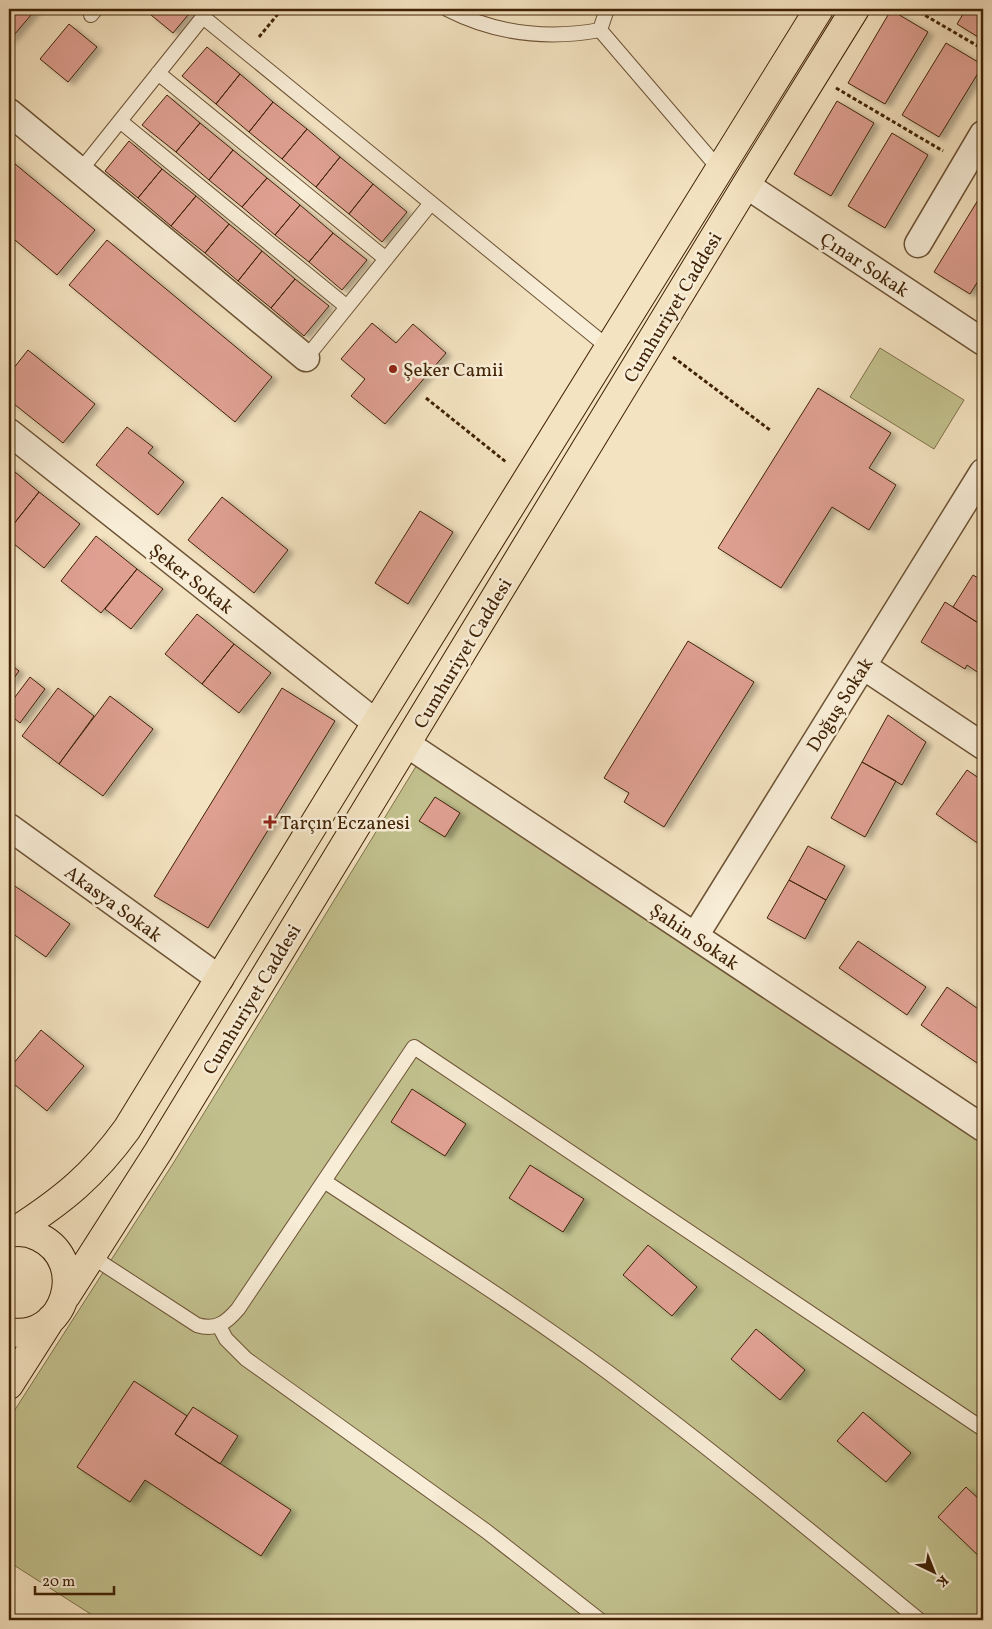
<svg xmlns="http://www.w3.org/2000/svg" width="992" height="1629" font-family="Vollkorn,serif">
<defs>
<filter id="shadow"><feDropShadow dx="5.5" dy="3" stdDeviation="2.5" flood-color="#0004"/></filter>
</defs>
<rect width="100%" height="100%" fill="#f4e3c1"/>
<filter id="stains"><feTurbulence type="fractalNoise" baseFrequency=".004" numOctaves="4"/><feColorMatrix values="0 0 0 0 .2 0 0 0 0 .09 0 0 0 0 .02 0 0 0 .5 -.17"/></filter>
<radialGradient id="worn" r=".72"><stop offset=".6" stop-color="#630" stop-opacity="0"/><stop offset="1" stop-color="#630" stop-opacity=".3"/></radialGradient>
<path fill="#c2c18e" stroke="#81724a" d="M880,348L964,400L934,449L850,397Z
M423,755L983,1128V1620H100L9,1562V1419L174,1162Z"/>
<path fill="#dfa092" stroke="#402306" filter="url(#shadow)" d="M9,9H36L9,41Z
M155,9H193L173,33L151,15Z
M966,9H983V40L957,24Z
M891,10L928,32L885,104L848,83Z
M69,24L97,47L68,82L40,59Z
M946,43L983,65L939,137L902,115Z
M207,47L240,74L216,104L182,76Z
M240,74L273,102L249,132L216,104Z
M167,95L200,123L176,152L142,125Z
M837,101L874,123L831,196L794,174Z
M273,102L307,129L282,159L249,132Z
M200,123L233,150L209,180L176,152Z
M307,129L340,157L316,187L282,159Z
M892,133L928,155L885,228L848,206Z
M129,141L162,169L138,198L105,171Z
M233,150L267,178L242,207L209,180Z
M340,157L373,184L349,214L316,187Z
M9,159L95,230L57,275L9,235Z
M162,169L196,196L171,226L138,198Z
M267,178L300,205L275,235L242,207Z
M373,184L407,212L382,242L349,214Z
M196,196L229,224L205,253L171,226Z
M978,200L983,203V273L970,294L934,272Z
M300,205L333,233L309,262L275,235Z
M229,224L262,251L238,281L205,253Z
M333,233L367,260L342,290L309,262Z
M107,240L272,377L235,422L69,285Z
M262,251L295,279L271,308L238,281Z
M295,279L329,306L304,336L271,308Z
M372,323L396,343L413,324L446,353L385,424L351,396L365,379L341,359Z
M28,350L95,404L63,443L9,400V374Z
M818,388L891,433L869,468L896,485L869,530L832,507L781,588L718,548Z
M127,427L153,447L148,453L184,482L158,515L96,465Z
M9,467L39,492L9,530Z
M39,492L80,524L44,568L9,540V530Z
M222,497L288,550L254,593L188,540Z
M420,511L453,532L408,604L375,583Z
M96,536L137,569L101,613L61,581Z
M137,569L163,589L131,629L105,609Z
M973,575L983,581V626L953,607Z
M945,602L983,626V676L967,665L965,669L921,642Z
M197,614L234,644L202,684L165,654Z
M688,641L754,682L664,827L624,802L629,793L604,778Z
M234,644L271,673L239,713L202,684Z
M9,663L19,671L9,685Z
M30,677L45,689L20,723L9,714V705Z
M58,688L94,716L59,764L22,736Z
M282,688L335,721L208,928L154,896Z
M110,696L153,729L103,796L59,764Z
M888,715L926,742L902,785L862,762Z
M862,762L896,781L865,837L831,818Z
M967,770L983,781V847L936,814Z
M435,797L460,813L445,837L419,821Z
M808,846L845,866L826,900L789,880Z
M789,880L826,900L805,939L767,918Z
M12,884L70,924L46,957L9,931V889Z
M858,941L926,987L907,1015L839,968Z
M947,987L981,1011L983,1007V1067L921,1025Z
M41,1030L84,1066L47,1111L9,1080V1069Z
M412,1089L466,1124L445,1156L391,1122Z
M530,1165L584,1199L563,1232L509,1198Z
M648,1245L697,1287L672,1316L623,1275Z
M756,1329L805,1370L780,1400L731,1359Z
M134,1381L187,1416L175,1434L291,1510L261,1556L145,1480L130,1502L77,1467Z
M193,1407L238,1436L220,1464L175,1434Z
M863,1412L911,1453L886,1482L837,1441Z
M966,1487L983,1503V1560L938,1517Z"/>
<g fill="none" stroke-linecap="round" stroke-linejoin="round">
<defs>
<path id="service" d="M447,9C496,34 546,40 600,30
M91,15L96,9
M600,30L720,170
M600,30L607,9
M158,73L386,259
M120,121L347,307
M80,171L203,17L609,348
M306,358L431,203
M324,1181C419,1244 517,1305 609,1373C715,1452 817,1536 919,1620
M91,1256L197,1325C216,1331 227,1322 238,1309L414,1047L983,1429
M219,1326L226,1339L246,1359L486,1531L600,1620"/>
<path id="minor" d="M9,112L306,358
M746,185L983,342
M918,244L983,134
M9,432L376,723
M863,666L983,746
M407,744L983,1128
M9,827L220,979
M695,936L983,472"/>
<path id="trunk" d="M15,1231C63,1200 93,1176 127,1129L376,723L819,9
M9,1233C19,1231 29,1232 39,1237C90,1262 65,1342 9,1332
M66,1296L158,1152L746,185L855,9
M9,1385L51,1319"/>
</defs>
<use href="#service" stroke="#6d5335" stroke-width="16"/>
<use href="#minor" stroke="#6d5335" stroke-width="29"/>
<use href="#trunk" stroke="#402306" stroke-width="30"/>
<path stroke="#402306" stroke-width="3" stroke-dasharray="4 2.5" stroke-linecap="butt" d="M914,9L983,49
M259,37L282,9
M836,88L943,151
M978,307L983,299
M673,357L770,430
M426,398L506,462"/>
<use href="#service" stroke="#f8edd7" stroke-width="14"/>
<use href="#minor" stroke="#f8edd7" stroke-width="26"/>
<use href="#trunk" stroke="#f4e3c1" stroke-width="28"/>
</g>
<g fill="#8f2418" stroke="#f8edd7" stroke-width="2">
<circle cx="393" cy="369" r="5"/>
<path d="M267.5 814.5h5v5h5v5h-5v5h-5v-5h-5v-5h5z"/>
</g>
<g text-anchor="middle" stroke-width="5" stroke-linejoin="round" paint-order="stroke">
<g font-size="19" fill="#402306" stroke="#f8edd7">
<text transform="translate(865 264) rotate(33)" y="7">Çınar Sokak</text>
<text transform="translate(672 307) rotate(-59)" y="7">Cumhuriyet Caddesi</text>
<text transform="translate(192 578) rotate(38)" y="7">Şeker Sokak</text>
<text transform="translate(462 653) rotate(-59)" y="7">Cumhuriyet Caddesi</text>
<text transform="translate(839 704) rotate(-58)" y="7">Doğuş Sokak</text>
<text transform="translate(114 903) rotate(36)" y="7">Akasya Sokak</text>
<text transform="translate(695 936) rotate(34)" y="7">Şahin Sokak</text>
<text transform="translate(251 999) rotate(-59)" y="7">Cumhuriyet Caddesi</text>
</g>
<g font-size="19" fill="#402306" stroke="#f8edd7" text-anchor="start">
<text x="403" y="376">Şeker Camii</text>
<text x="280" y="829">Tarçın Eczanesi</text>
</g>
</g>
<rect width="992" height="1629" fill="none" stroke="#f4e3c1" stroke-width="30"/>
<rect x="10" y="10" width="972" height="1609" fill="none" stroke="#402306" stroke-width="2.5"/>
<rect x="15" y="15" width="962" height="1599" fill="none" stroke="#402306"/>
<g transform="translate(934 1572) rotate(137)" stroke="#f8edd7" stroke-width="4" paint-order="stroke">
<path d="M0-4L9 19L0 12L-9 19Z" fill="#402306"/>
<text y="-8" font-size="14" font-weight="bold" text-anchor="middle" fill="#402306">K</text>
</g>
<path d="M35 1586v8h79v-8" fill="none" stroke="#402306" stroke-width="2.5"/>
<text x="42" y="1586" font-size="15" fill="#402306" stroke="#f8edd7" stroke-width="4" paint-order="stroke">20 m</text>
<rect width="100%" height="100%" filter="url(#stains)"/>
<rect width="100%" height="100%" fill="url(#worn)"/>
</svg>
